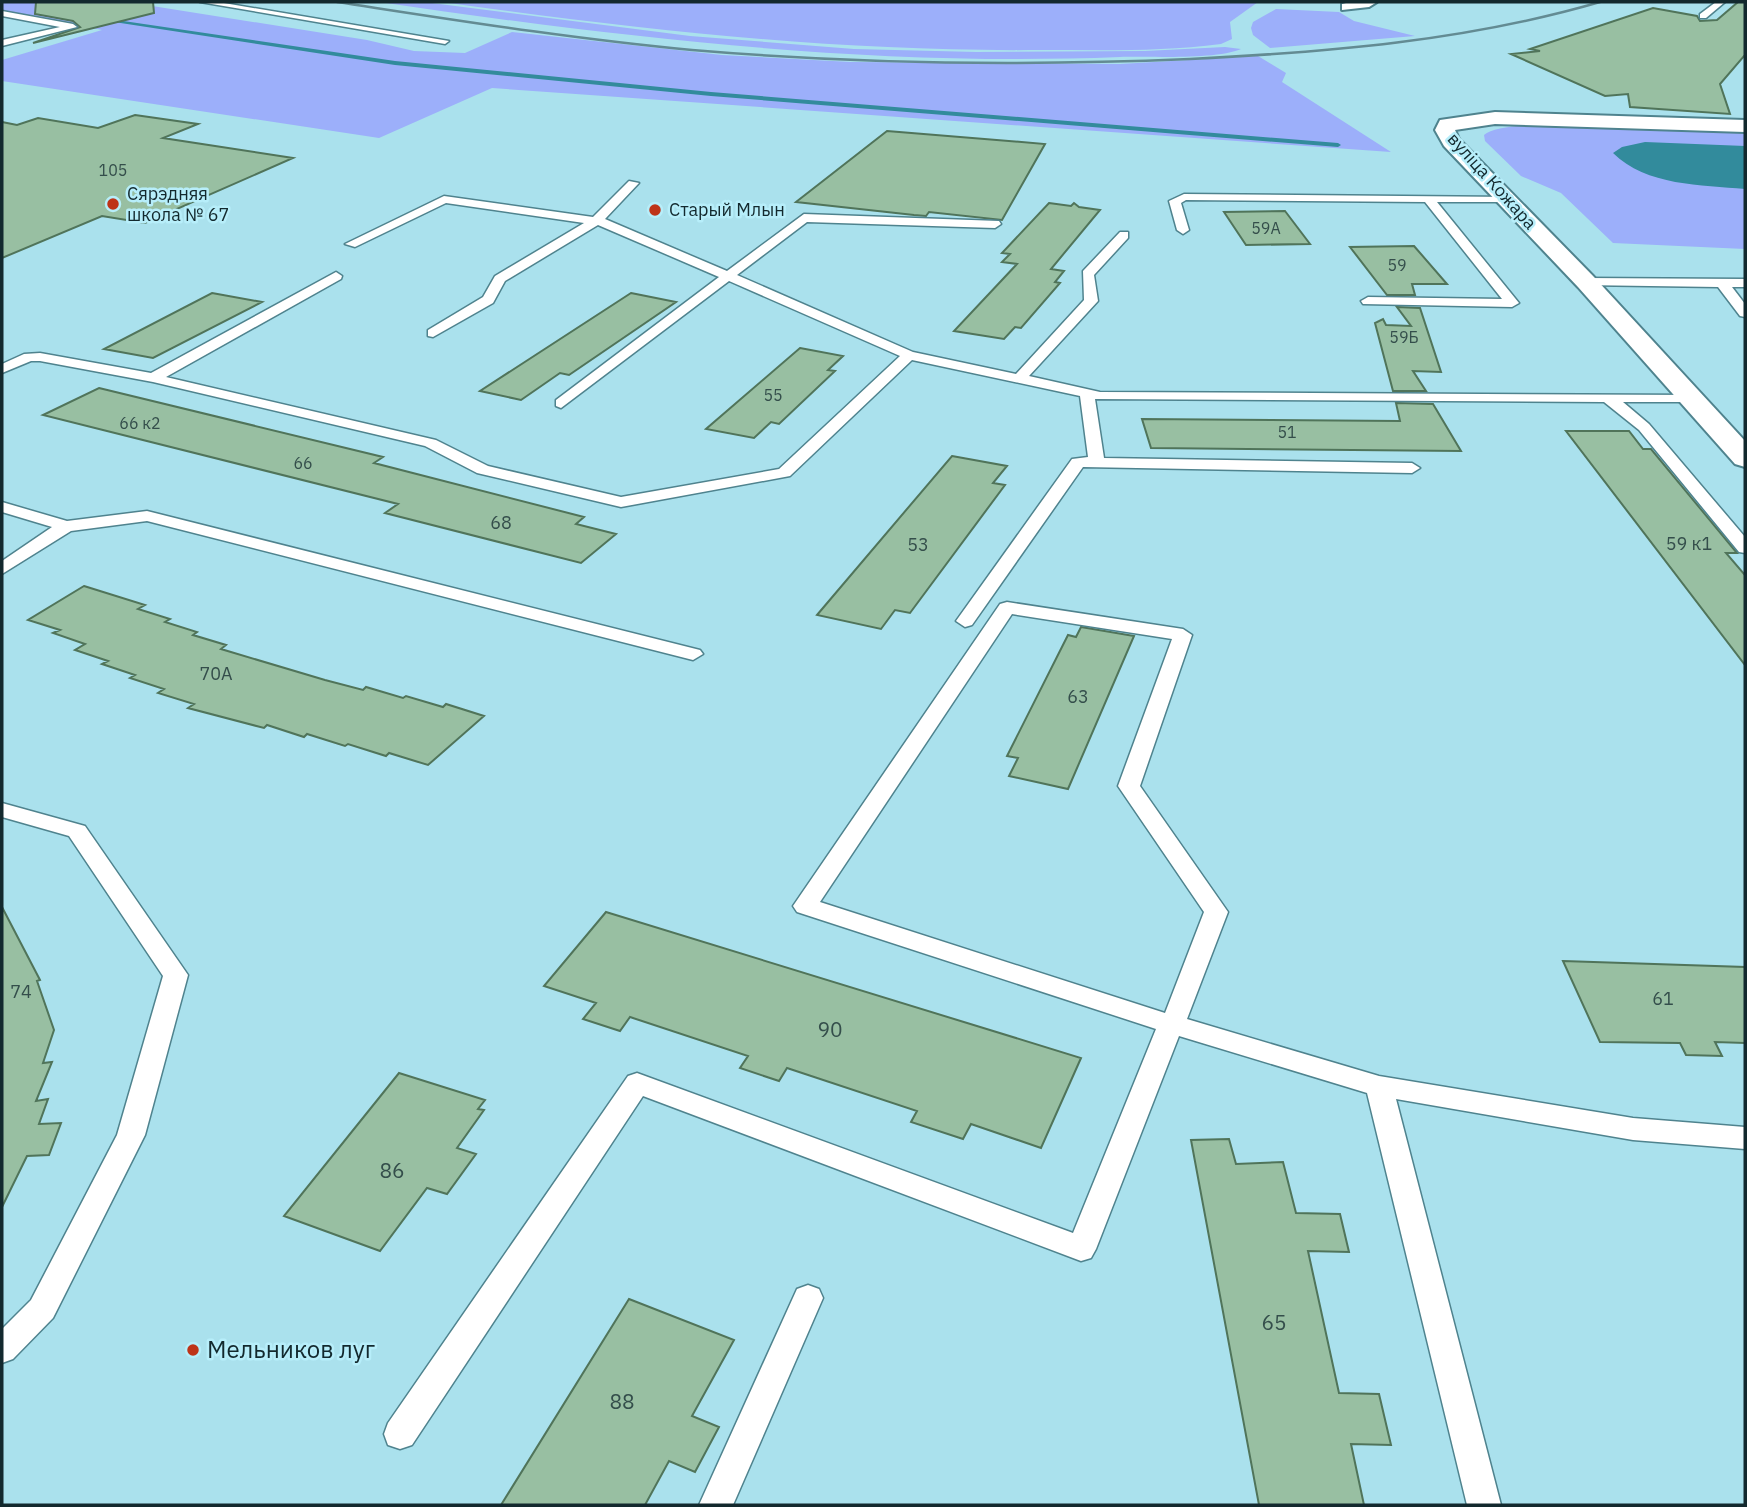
<svg xmlns="http://www.w3.org/2000/svg" width="1747" height="1507" font-family="'IBM Plex Sans',sans-serif">
<rect width="100%" height="100%" fill="#aae1ed"/>
<path fill="#9caffa" d="M2,2H127L367,40L414,51L465,53L512,32L722,55L851,62L1120,64L1258,56L1286,73L1282,82L1391,152L492,88L379,138L2,81V60L102,30L2,10Z
M379,2H424L690,36L854,49L976,52L1145,51L1225,47L1241,49C1216,60 1149,56 1120,57C871,67 624,38 379,2Z
M442,2H1258L1230,22L1232,39L1221,44C1161,52 1100,50 1040,50C839,52 641,30 442,2Z
M1276,9L1339,12L1354,21L1415,36L1270,48L1253,35L1251,28L1253,22Z
M1626,122L1745,130V249L1613,243L1561,193L1521,176L1485,141L1484,135C1502,120 1598,124 1626,122Z"/>
<path fill="#328b9c" d="M1645,142L1745,146V189C1702,185 1646,186 1613,153L1622,147Z"/>
<g fill="none" stroke-linecap="round" stroke-linejoin="round">
<path fill="#328b9c" fill-rule="evenodd" d="M103,18L395,61L711,92L1338,143L1341,145L1338,147L711,96L395,65L101,20Z"/>
</g>
<path fill="#98bfa2" stroke="#50745a" stroke-width="2" d="M36,2H153L154,13L33,43L80,27L73,21L35,14Z
M1738,2H1745V55L1720,84L1730,114L1630,107L1628,94L1605,96L1511,54L1540,51L1530,49L1653,8L1697,16L1700,21L1717,20Z
M135,115L198,124L163,138L293,158L145,223L102,216L2,258V122L17,125L38,118L98,128Z
M887,131L1045,144L1002,220L929,212L926,216L914,215L796,202Z
M1049,203L1071,206L1074,203L1079,207L1100,210L1051,269L1064,271L1055,282L1060,283L1021,328L1015,327L1004,339L954,331L1017,264L1002,262L1010,254L1002,253Z
M1285,211L1310,244L1246,245L1224,212Z
M1414,246L1447,284H1412L1415,295H1387L1350,247Z
M212,293L262,302L153,358L104,349Z
M631,293L676,302L569,375L560,373L521,400L480,391Z
M1397,307L1420,308L1441,372L1413,371L1426,391H1393L1375,323L1383,319L1386,325L1411,326Z
M800,348L843,356L828,370L835,371L779,424L771,422L754,438L706,429Z
M99,388L383,457L374,463L584,517L576,524L616,534L581,563L385,513L398,504L43,415Z
M1396,403L1433,404L1461,451L1151,448L1142,419L1400,421Z
M1566,431H1629L1643,449H1651L1737,553H1726L1745,575V665Z
M952,456L1007,466L993,483L1005,485L910,613L895,610L881,629L817,615Z
M84,586L145,605L138,609L170,619L165,622L197,632L193,635L226,645L221,649L325,680L363,690L366,687L403,698L406,696L443,707L446,704L484,716L428,765L389,753L386,756L348,744L345,746L307,734L304,737L267,725L264,728L188,708L194,704L158,693L164,689L130,678L135,675L102,664L108,661L75,650L85,644L53,633L60,630L28,620Z
M1081,627L1134,636L1068,789L1009,776L1018,758L1007,756L1068,635L1076,637Z
M2,907L40,980L37,981L54,1030L43,1063L52,1062L36,1101L48,1099L39,1124L61,1123L49,1155L27,1156L2,1207Z
M606,912L1081,1058L1041,1148L971,1124L963,1139L911,1122L917,1111L787,1068L779,1081L740,1068L748,1056L630,1017L620,1031L583,1019L596,1003L544,986Z
M1563,961L1745,967V1043L1715,1042L1722,1056L1686,1055L1680,1043L1600,1042Z
M399,1073L485,1100L478,1109L484,1110L457,1148L476,1154L447,1194L427,1188L380,1251L284,1216Z
M1229,1139L1236,1164L1283,1162L1296,1213L1340,1214L1349,1252L1308,1251L1339,1393L1379,1394L1391,1445L1351,1444L1364,1505H1259L1191,1140Z
M629,1299L734,1340L692,1416L719,1427L695,1472L669,1461L645,1505H501Z"/>
<g fill="none" stroke-linecap="round" stroke-linejoin="round">
<defs>
<path id="lane" d="M200,2H218L449,41L445,44Z
M1716,2H1725L1706,18H1700V14Z
M2,11L73,24L77,27L2,46V40L60,27L2,16Z
M629,181L639,183L605,219L727,271L804,214L999,221L1001,224L995,228L807,222L737,275L913,352L1016,374L1084,300L1083,271L1120,232H1128V238L1094,275L1098,301L1029,376L1100,392L1696,395L1698,398L1691,402H1623L1649,424L1745,537V553L1739,552L1639,430L1604,402L1095,399L1104,458L1412,463L1420,468L1412,473L1083,467L972,625L965,627L956,621L1072,459L1088,457L1080,396L912,360L790,476L621,507L477,473L425,446L153,382L40,361H31L2,373V364L24,354L40,353L151,373L336,272L342,276L341,279L166,377L436,440L488,466L621,497L779,469L900,356L729,281L561,408L556,406V400L719,277L598,225L505,281L493,303L433,337L428,336V330L483,297L495,276L584,223L446,203L355,247L345,244L444,196L593,217Z
M1184,194L1510,197V201L1506,202H1437L1519,303L1512,307L1363,304L1361,301L1368,297L1502,299L1425,202L1186,200L1181,203L1189,230L1183,234L1177,230L1169,201Z
M1586,278L1745,279V287H1732L1745,304V317L1740,316L1718,287L1581,285V279Z
M2,502L67,521L147,511L700,650L703,654L693,660L147,521L71,531L2,574V561L52,527L2,512Z
M1007,602L1183,629L1192,635L1140,786L1228,912L1187,1019L1379,1076L1633,1118L1745,1127V1149L1633,1140L1396,1099L1501,1505H1467L1367,1093L1179,1036L1096,1249L1091,1258L1081,1261L643,1096L412,1445L400,1449L388,1445L384,1434L388,1423L628,1076L637,1073L1073,1233L1156,1029L797,912L793,906L1000,604ZM1012,614L1172,639L1118,786L1204,912L1165,1013L820,902Z
M2,803L85,826L188,975L145,1135L53,1318L13,1359L2,1363V1329L31,1300L117,1135L163,976L69,836L2,817Z
M808,1285L819,1289L823,1298L733,1505H699L797,1289Z"/>
<path id="street" d="M1350,2H1377L1369,7L1342,10V4Z
M1495,112L1745,120V132L1495,124L1455,130L1459,139L1594,277L1745,441V467L1735,464L1578,287L1444,146L1435,130L1440,120Z"/>
</defs>
<use href="#lane" stroke="#4f838e" stroke-width="3"/>
<use href="#street" stroke="#4f838e" stroke-width="4"/>
<use href="#lane" fill="#fff" fill-rule="evenodd"/>
<use href="#street" fill="#fff" fill-rule="evenodd"/>
<path stroke="#638b93" stroke-width="2.5" d="M337,2C455,20 573,39 692,50C857,64 1024,66 1190,59C1329,52 1466,41 1600,2"/>
</g>
<g fill="#be3318" stroke="#b7eefa" stroke-width="2.5">
<circle cx="113" cy="204" r="7"/>
<circle cx="655" cy="210" r="7"/>
<circle cx="193" cy="1350" r="7"/>
</g>
<g text-anchor="middle" stroke-width="5" stroke-linejoin="round" paint-order="stroke">
<g font-size="16" fill="#344e4b">
<text x="113" y="176">105</text>
<text x="1266" y="234">59А</text>
<text x="1397" y="271">59</text>
<text x="1404" y="343">59Б</text>
<text x="773" y="401">55</text>
<text x="140" y="429">66 к2</text>
<text x="1287" y="438">51</text>
<text x="303" y="469">66</text>
</g>
<g font-size="18" fill="#13292e" stroke="#b7eefa">
<text transform="translate(1492 181) rotate(48)" y="6">вуліца Кожара</text>
</g>
<g font-size="18" fill="#13292e" stroke="#b7eefa" text-anchor="start">
<text x="127" y="200">Сярэдняя<tspan x="127" dy="21">школа № 67</tspan></text>
<text x="669" y="216">Старый Млын</text>
</g>
<g font-size="18" fill="#344e4b">
<text x="501" y="529">68</text>
<text x="1689" y="550">59 к1</text>
<text x="918" y="551">53</text>
<text x="216" y="680">70А</text>
<text x="1078" y="703">63</text>
<text x="21" y="998">74</text>
<text x="1663" y="1005">61</text>
</g>
<g font-size="21" fill="#344e4b">
<text x="830" y="1037">90</text>
<text x="392" y="1178">86</text>
<text x="1274" y="1330">65</text>
<text x="622" y="1409">88</text>
</g>
<g font-size="24" fill="#13292e" stroke="#b7eefa" text-anchor="start">
<text x="207" y="1358">Мельников луг</text>
</g>
</g>
<rect width="1747" height="1507" fill="none" stroke="#13292e" stroke-width="7"/>
</svg>
